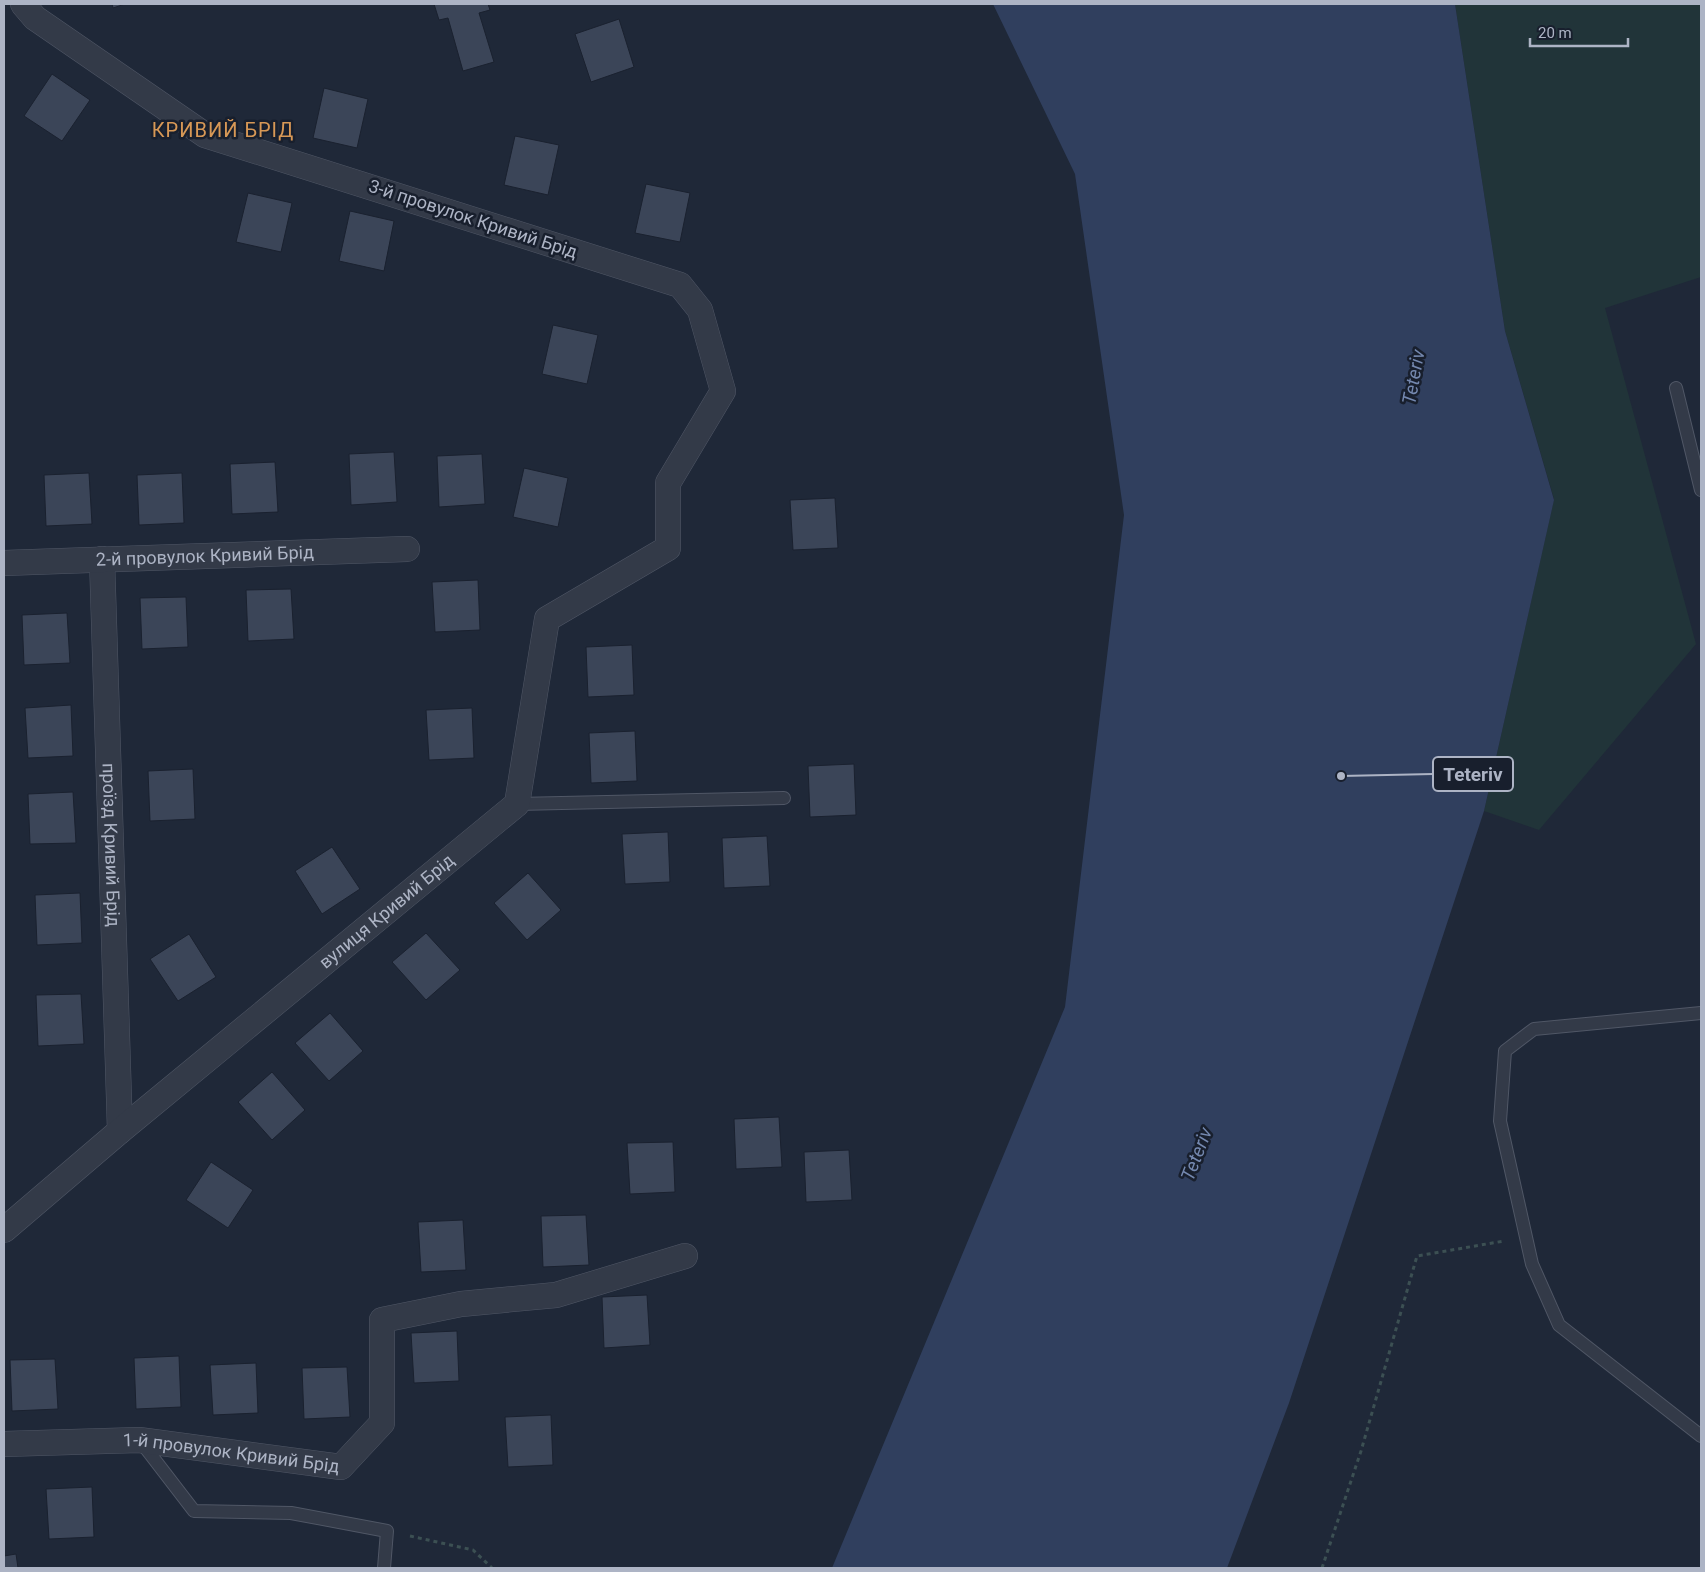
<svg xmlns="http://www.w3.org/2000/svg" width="1705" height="1572" font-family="Roboto,sans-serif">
<rect width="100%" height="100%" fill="#1f2838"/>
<path fill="#213439" d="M1455,4H1701V277L1605,308L1696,644L1539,830L1484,811L1554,499L1505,331Z"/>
<path fill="#303f5e" d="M993,4H1455L1505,331L1554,500L1484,811L1289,1403L1227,1568H832L1065,1007L1124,515L1075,174Z"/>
<path fill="#3b4558" stroke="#1a212f" d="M112,4H125L113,8Z
M434,4H488L490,10L479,13L494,62L463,71L448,18L439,20Z
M619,19L634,67L591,82L575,34Z
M52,74L90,100L62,141L24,116Z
M324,88L368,99L357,148L313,138Z
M515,136L559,145L548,195L504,185Z
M646,184L690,193L680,242L635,233Z
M248,193L292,203L281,252L236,242Z
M350,211L394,221L384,271L339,261Z
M553,325L598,335L587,384L542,374Z
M394,452L397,502L351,505L349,454Z
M482,454L485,504L439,507L437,456Z
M275,462L278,512L232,514L230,464Z
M524,468L568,478L558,527L513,517Z
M89,473L92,524L46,526L44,475Z
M182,473L184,523L139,525L137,475Z
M835,498L838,548L793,550L790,500Z
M478,580L480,630L435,632L432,582Z
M291,589L294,639L248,641L246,590Z
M186,597L188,647L142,649L140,598Z
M67,613L70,663L24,665L22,615Z
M632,645L634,695L588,697L586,647Z
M71,705L73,756L28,758L25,708Z
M472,708L474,758L429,760L426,710Z
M635,731L637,781L591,783L589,733Z
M854,764L856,815L810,817L808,766Z
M193,769L195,819L150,821L148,771Z
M73,792L76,843L30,844L28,794Z
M668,832L670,882L625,884L622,834Z
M767,836L770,886L724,888L722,838Z
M332,847L360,889L322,914L295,871Z
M528,873L561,910L527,940L494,903Z
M80,893L82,943L37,945L35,895Z
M426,933L460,970L426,1000L392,962Z
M189,934L216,977L178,1001L150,959Z
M81,994L84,1044L38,1046L36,995Z
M330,1013L363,1051L329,1081L295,1043Z
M272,1072L305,1110L272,1140L238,1102Z
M779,1117L782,1167L736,1169L734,1119Z
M673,1142L675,1192L630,1194L627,1143Z
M849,1150L852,1200L806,1202L804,1152Z
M211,1162L253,1190L228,1228L186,1200Z
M586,1215L589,1265L543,1267L541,1216Z
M463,1220L466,1270L421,1272L418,1222Z
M647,1295L650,1345L604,1348L602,1297Z
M457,1331L459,1381L414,1383L411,1333Z
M179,1356L181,1407L136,1409L134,1358Z
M55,1359L58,1409L12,1411L10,1360Z
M256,1363L258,1413L213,1415L210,1365Z
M347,1367L350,1417L304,1419L302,1368Z
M551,1415L553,1465L508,1467L505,1417Z
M92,1487L94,1537L49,1539L46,1489Z
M16,1554L18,1568H4V1556Z"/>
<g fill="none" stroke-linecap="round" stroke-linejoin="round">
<defs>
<path id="service" d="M1676,388L1701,490
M517,804L784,798
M1701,1013L1534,1029L1505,1051L1500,1121L1532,1264L1559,1325L1701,1436
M141,1442L194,1511L291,1513L387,1531L384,1568"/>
<g id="minor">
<path id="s1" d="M102,559L120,1131"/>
<path id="s2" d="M4,563L407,549"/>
<path id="s3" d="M4,1230L120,1131L517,804L547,619L668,548V483L723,391L700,310L680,285L205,135L35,18L23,4"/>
<path id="s4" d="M4,1444L139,1440L341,1467L382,1423V1320L461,1304L556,1295L685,1256"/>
</g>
</defs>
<use href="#service" stroke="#505766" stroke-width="14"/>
<use href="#minor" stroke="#505766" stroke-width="26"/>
<path stroke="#3c5053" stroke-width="3" stroke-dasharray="4 4" stroke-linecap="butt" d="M410,1536L473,1550L492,1568
M1322,1568L1361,1451L1417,1256L1504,1241"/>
<use href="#service" stroke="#333a48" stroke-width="12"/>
<use href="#minor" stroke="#333a48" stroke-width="25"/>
</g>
<g text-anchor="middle" stroke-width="5" stroke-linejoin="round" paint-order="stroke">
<g font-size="18" fill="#adb4c5" stroke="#181f2d">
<text transform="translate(473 219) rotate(18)" y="6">3-й провулок Кривий Брід</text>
<text dy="6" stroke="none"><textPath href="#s2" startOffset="201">2-й провулок Кривий Брід</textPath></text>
<text dy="6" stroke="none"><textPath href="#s1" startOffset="286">проїзд Кривий Брід</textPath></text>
<text dy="6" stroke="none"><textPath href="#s3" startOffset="498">вулиця Кривий Брід</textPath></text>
<text dy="6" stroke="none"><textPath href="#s4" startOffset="228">1-й провулок Кривий Брід</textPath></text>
</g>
<g font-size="19" font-style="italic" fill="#7488af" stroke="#181f2d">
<text transform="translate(1413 377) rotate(-80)" y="7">Teteriv</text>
<text transform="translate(1196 1154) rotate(-69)" y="7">Teteriv</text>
</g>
<g font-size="20" letter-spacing="1" fill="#d79856" stroke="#181f2d">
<text x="223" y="137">КРИВИЙ БРІД</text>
</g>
</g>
<path fill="none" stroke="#adb4c5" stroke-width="2" d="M1341 776L1433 774"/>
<circle fill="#adb4c5" stroke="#181f2d" stroke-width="2" cx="1341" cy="776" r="5"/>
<rect fill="#181f2d" stroke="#adb4c5" stroke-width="2" x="1433" y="757" width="80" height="34" rx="5"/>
<g font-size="19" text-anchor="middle" font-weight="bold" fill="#adb4c5">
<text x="1473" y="781">Teteriv</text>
</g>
<rect width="1705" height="1572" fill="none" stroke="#adb4c5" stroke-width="10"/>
<path d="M1530 38v8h98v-8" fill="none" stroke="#adb4c5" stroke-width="2.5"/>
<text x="1538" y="38" font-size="15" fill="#adb4c5" stroke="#181f2d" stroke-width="4" paint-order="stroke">20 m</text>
</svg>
